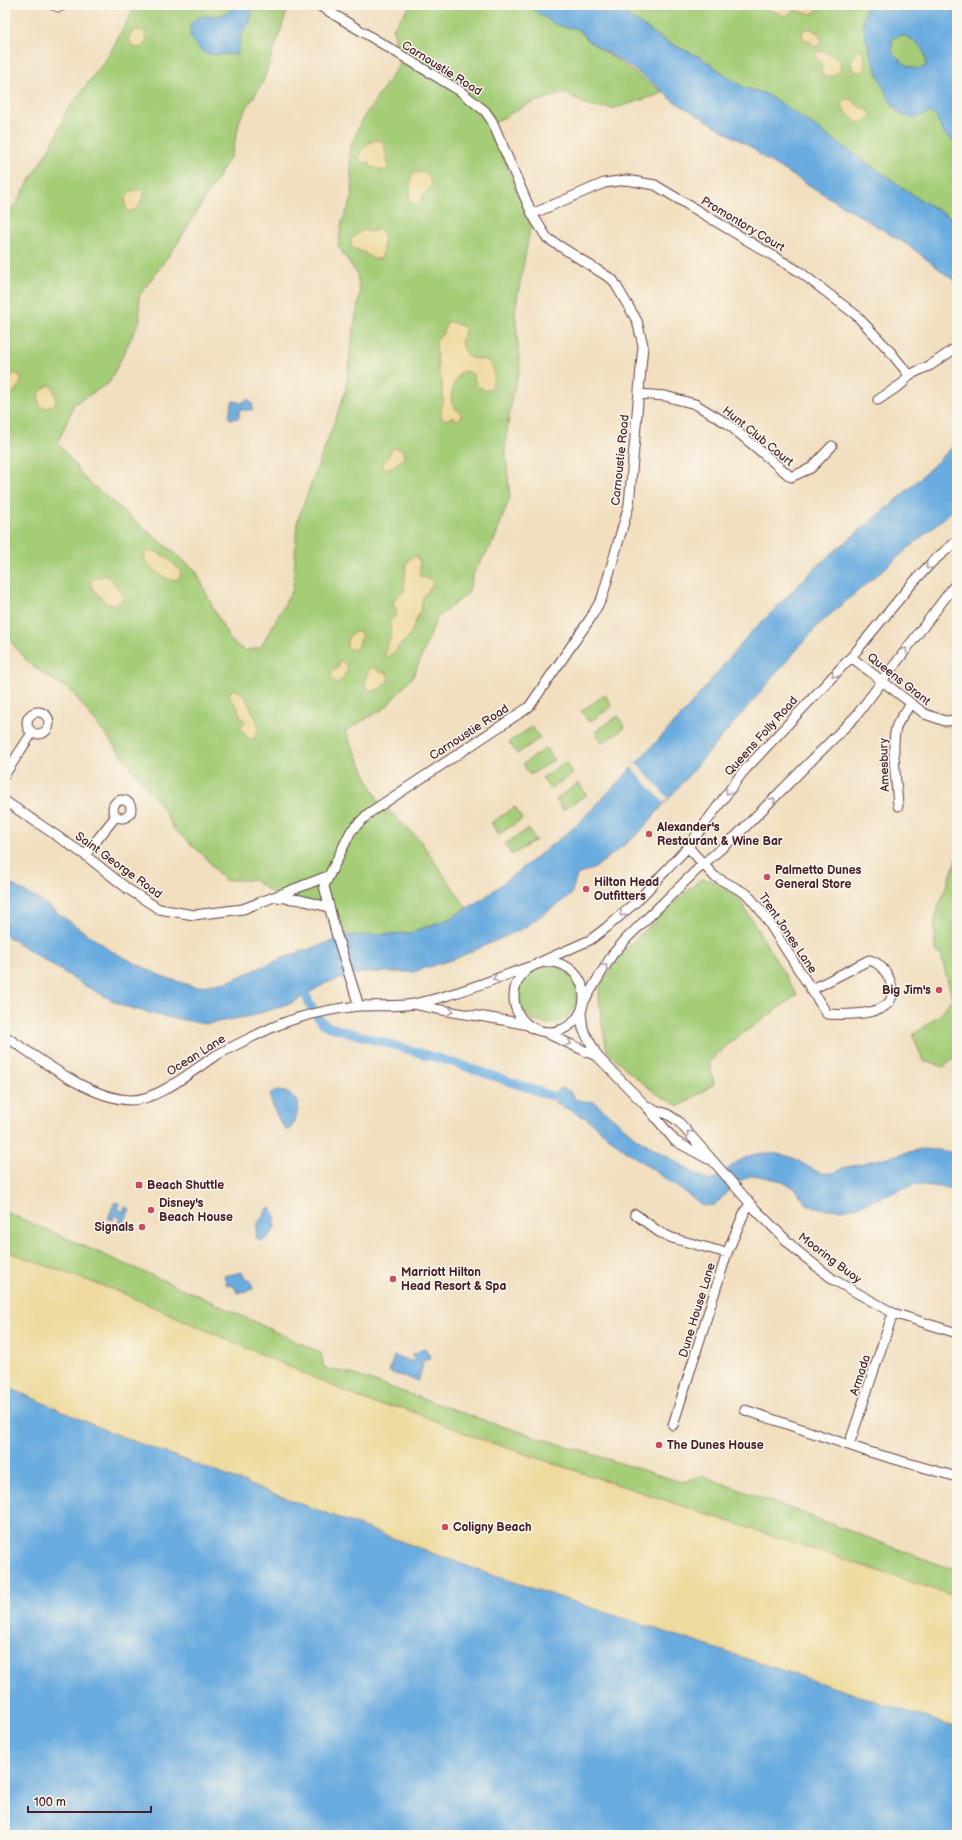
<svg xmlns="http://www.w3.org/2000/svg" width="962" height="1840" font-family="'Balsamiq Sans',sans-serif">
<rect width="100%" height="100%" fill="#fbf7ec"/>
<filter id="ink" filterUnits="userSpaceOnUse"><feTurbulence type="fractalNoise" baseFrequency=".025" numOctaves="2"/><feDisplacementMap in="SourceGraphic" scale="8" xChannelSelector="R" yChannelSelector="G"/><feConvolveMatrix kernelMatrix="1 2 1 2 8 2 1 2 1" color-interpolation-filters="sRGB"/></filter>
<filter id="wash" filterUnits="userSpaceOnUse"><feTurbulence type="fractalNoise" baseFrequency=".012" numOctaves="4" result="noise"/><feDisplacementMap in="SourceGraphic" scale="16" xChannelSelector="R" yChannelSelector="G"/><feGaussianBlur stdDeviation="0.9" result="paint"/><feColorMatrix in="noise" values="0 0 0 0 0 0 0 0 0 0 0 0 0 0 0 0 0 1.4 0 .05"/><feComposite in="paint" operator="in"/></filter>
<g filter="url(#wash)">
<rect width="100%" height="100%" fill="#f1dfc0"/>
<path fill="#a5cd78" stroke="#787652" d="M134,5H289L263,82L240,119L232,154L177,244L139,296L140,320L109,383L74,404L58,443L87,481L196,571L214,610L230,640L245,651L261,647L293,589L297,522L345,393L352,339L360,293L357,274L338,246L342,222L353,196L349,151L362,120L400,64L393,28L411,5H529L561,26L574,27L583,33L586,39L664,93L615,108L591,107L566,93L528,104L490,125L531,224L515,310L520,368L512,396L505,446L510,497L494,541L474,572L468,593L437,618L414,675L385,708L345,731L378,800L418,838L467,908L449,919L409,933L344,937L336,913L303,904L286,903L254,880H224L204,856L173,828L162,807L72,692L31,665L5,635V215L17,202L57,135L66,112L108,57L132,12Z
M614,5H957V221L919,199L766,94L742,87L700,57L669,43L629,17Z
M605,695L612,707L589,722L581,711Z
M618,716L625,728L602,743L595,732Z
M532,727L540,738L517,754L509,742Z
M546,748L554,760L530,775L523,764Z
M565,762L573,774L550,789L542,778Z
M579,783L586,795L563,810L556,799Z
M515,807L522,819L499,834L491,823Z
M528,829L536,840L512,855L505,844Z
M957,858V1056L944,1067L923,1061L913,1035L941,1014L952,998L941,955L935,952V916Z
M701,879L714,881L739,899L797,995L732,1041L709,1062L714,1084L679,1106L657,1094L635,1077L607,1051L602,1023L599,998L600,986L622,953L661,914Z
M519 995a29 29 0 1 1 58 0a29 29 0 1 1-58 0Z
M5,1212L197,1295L321,1353L324,1368L352,1374L489,1422L681,1482L703,1476L938,1564L957,1570V1597L477,1438L403,1408L373,1404L122,1293L5,1251Z"/>
<path fill="#eeda9e" stroke="#9c7c64" d="M643,5H675L672,9C668,11 666,9 662,10C651,12 652,17 643,5Z
M772,5H818C817,20 802,11 794,10L785,17L779,13L770,11V8Z
M808,28C817,31 821,34 822,43L814,47L810,41L803,39L802,32Z
M129 39a9 9 0 1 1 18 0a9 9 0 1 1-18 0Z
M861,49L864,54L865,70L859,73L852,69L851,61L857,50Z
M818,51C827,51 838,57 841,66L839,72L831,77L822,76L821,73L822,64L819,62L815,57L816,52Z
M844,99C855,98 853,104 860,107C862,109 865,108 867,109L871,115C870,120 862,124 857,123C852,116 837,109 844,99Z
M376,140L383,141L389,167L384,171L372,167L369,162L362,163L359,159C360,148 367,143 376,140Z
M419,172L429,176L432,186L424,194L419,203L414,204L409,201L411,177L414,173Z
M141,189L144,191V195L137,209L128,212C124,207 124,194 132,191C134,190 138,190 141,189Z
M379,229L382,230L384,238L382,257L379,259C372,260 370,257 365,253C358,249 349,250 351,239L363,230L371,232Z
M447,322H451L465,327V333L461,340C462,346 464,353 469,357C474,359 480,359 485,360C496,362 494,380 492,388L486,391L482,388L477,387L473,374L465,371L459,374C455,381 449,396 452,404C454,408 459,410 461,414V418L458,420L452,417L445,420L441,418V410L443,403L442,382L438,371L436,341L443,333Z
M14,373L21,376V383L13,393L5,397V384Z
M48,385H51C55,391 57,398 55,404L45,408L41,407L38,399L40,392Z
M393,448L402,449L404,455V458L393,467L383,469L382,466Z
M148,551C159,550 176,563 181,573L180,577L174,581C163,578 146,567 144,556Z
M415,556L420,561V576L432,580L433,585L423,597L421,609L409,637L398,647L395,652L387,657L385,656V651L392,633L389,624L391,619L397,615L393,602L398,595L404,591L406,565L408,560Z
M105,575L112,580L123,595L122,601L113,605L106,603L91,587V580Z
M360,631L362,637L357,649L351,650L347,646C346,638 351,632 360,631Z
M341,660L346,664L348,669L341,681L336,683L332,678L331,673L338,668V664Z
M373,667L380,672H386L389,678C386,686 375,694 367,689C364,682 366,670 373,667Z
M234,689L243,693L256,718L259,728L253,739H249L240,728L245,721L240,716L238,708L229,697L230,691Z
M5,1251L122,1293L373,1404L403,1408L477,1438L957,1597V1792L5,1475Z"/>
<path fill="#6bacdf" stroke="#5a6685" fill-rule="evenodd" d="M232,5H253L251,14V21L241,34L237,54C232,54 214,55 210,54C198,52 185,35 191,24C200,8 228,24 232,5Z
M529,5H614L629,17L669,43L700,57L742,87L766,94L782,104L919,199L957,221V283L911,247L764,158L751,147L672,100C648,75 614,58 586,39C578,23 572,31 560,26C550,21 536,13 529,5Z
M867,5H957V143L944,134L936,117L930,112C920,117 911,120 901,114C887,106 862,37 863,20C863,15 866,10 867,5ZM902,35C916,40 929,51 925,67C912,73 901,61 892,52V39L897,36Z
M248,399L253,405L252,410H241L239,412V418L230,419L229,416L232,402L235,401L241,403Z
M957,443V507L818,625L639,833L595,868L577,875L571,895L522,929L457,958L413,972H365L326,983L294,1002L251,1016L206,1024L162,1016L123,1006L84,985L5,935V881L39,900L113,952L161,976L195,987L227,982L283,958L347,936L409,933L449,919L484,898L576,826L683,714L750,633L766,618L818,565L901,496Z
M561,1088L570,1091L576,1100L594,1102L638,1139L709,1181C725,1174 738,1157 756,1154C766,1152 784,1154 793,1158C812,1167 821,1181 843,1168L921,1149L938,1150L957,1153V1189L916,1184L858,1206L843,1210L815,1208L806,1203L795,1188L775,1179L753,1175L735,1183L715,1205L704,1206L622,1148L586,1118L556,1103L552,1096Z
M278,1091L286,1092L298,1101C299,1110 295,1125 288,1131C281,1127 271,1104 270,1096L272,1092Z
M115,1202L120,1204L118,1210L123,1211L125,1207L130,1209L123,1225L118,1223L120,1217L115,1215L113,1220L108,1218Z
M268,1208H271C280,1221 275,1237 260,1241L256,1238L257,1225Z
M242,1272L245,1279L250,1280L253,1289L237,1293L234,1286L227,1285L224,1276Z
M425,1348L430,1357L419,1364L423,1365L418,1381L389,1372L394,1356L415,1362L412,1355Z
M5,1386L112,1433L483,1572L957,1728V1835H5Z"/>
<path fill="#f1dfc0" d="M636,763L668,798L664,803L631,767Z"/>
<g fill="none" stroke-linecap="round" stroke-linejoin="round">
<path stroke="#6bacdf" stroke-width="9" d="M306,995C309,1005 318,1020 327,1026L461,1065L552,1096"/>
</g>
</g>
<g filter="url(#ink)">
<g fill="none" stroke-linecap="round" stroke-linejoin="round">
<defs>
<path id="street" d="M53,5L58,7L65,5
M320,6L460,91L485,111L492,121L532,214L547,238L613,280L637,321L643,345L629,505L602,598L590,619L529,707L369,813L351,831L324,886L336,933L359,1006
M532,214L604,183L627,180L655,185L800,272L856,315L888,349L909,375
M639,394L665,396L695,404L728,424L791,477L811,468L832,446
M878,400L903,383L909,375L931,365L957,347
M851,657L925,714L945,721L957,720
M27 723a11 11 0 1 1 22 0a11 11 0 1 1-22 0Z
M5,774L32,733
M113 809a9 9 0 1 1 18 0a9 9 0 1 1-18 0Z
M5,801L85,855L128,889L159,909L194,915L243,909L328,876
M898,806C897,785 890,743 897,725C901,717 906,711 911,704
M688,847L714,876L747,894L762,912L827,1014C842,1015 873,1015 885,1006C902,995 886,963 869,960L811,990
M85,855L116,816
M277,897L301,900L328,907
M514 997a35 35 0 1 1 70 0a35 35 0 1 1-70 0Z
M538,963L590,940L606,928L639,899L688,847L742,773L853,655L910,586L932,562L957,541
M585,1000L612,955L627,938L703,864L736,836L856,716L957,582
M414,1004C452,1014 490,1016 527,1025
M581,1013L583,1029L598,1057L647,1107L675,1141L708,1159
M546,1033L596,1056
M5,1036C40,1059 88,1098 130,1100C158,1101 191,1071 215,1056C233,1046 252,1037 271,1028C298,1016 331,1009 359,1006C377,1005 396,1007 414,1004C454,996 493,979 532,966
M647,1107L667,1114L678,1121L755,1209L796,1250L834,1280L893,1313L957,1333
M635,1214L659,1232L672,1238L727,1253
M745,1410L866,1451L957,1477
M673,1425L727,1253L745,1211L750,1204
M849,1445L893,1313"/>
</defs>
<use href="#street" stroke="#633c41" stroke-width="11"/>
<use href="#street" stroke="#fff" stroke-width="9"/>
</g>
<defs><path id="oneway-chevron" d="M-2-3.5L2.5 0L-2 3.5" fill="none" stroke-width="1.6" stroke-linecap="round" stroke-linejoin="round"/></defs>
<g stroke="#ae9aa0">
<use href="#oneway-chevron" transform="translate(928 567) rotate(134)"/>
<use href="#oneway-chevron" transform="translate(905 650) rotate(-53)"/>
<use href="#oneway-chevron" transform="translate(834 675) rotate(133)"/>
<use href="#oneway-chevron" transform="translate(728 792) rotate(126)"/>
<use href="#oneway-chevron" transform="translate(773 800) rotate(-45)"/>
<use href="#oneway-chevron" transform="translate(622 914) rotate(138)"/>
<use href="#oneway-chevron" transform="translate(605 966) rotate(-57)"/>
<use href="#oneway-chevron" transform="translate(495 979) rotate(160)"/>
<use href="#oneway-chevron" transform="translate(451 1011) rotate(7)"/>
<use href="#oneway-chevron" transform="translate(569 1043) rotate(23)"/>
<use href="#oneway-chevron" transform="translate(689 1133) rotate(-133)"/>
</g>
</g>
<g fill="#d1495b" stroke="#fbf7ec" stroke-width="1.5">
<circle cx="649" cy="834" r="4"/>
<circle cx="767" cy="877" r="4"/>
<circle cx="586" cy="889" r="4"/>
<circle cx="939" cy="990" r="4"/>
<rect x="135" y="1181" width="8" height="8" rx="2"/>
<circle cx="151" cy="1210" r="4"/>
<circle cx="142" cy="1227" r="4"/>
<circle cx="393" cy="1279" r="4"/>
<circle cx="659" cy="1445" r="4"/>
<circle cx="445" cy="1527" r="4"/>
</g>
<g text-anchor="middle" stroke-width="3" stroke-linejoin="round" paint-order="stroke">
<g font-size="12" fill="#4a1f2b" stroke="#fbf7ec">
<text transform="translate(442 68) rotate(32)" y="4">Carnoustie Road</text>
<text transform="translate(743 224) rotate(31)" y="4">Promontory Court</text>
<text transform="translate(758 436) rotate(39)" y="4">Hunt Club Court</text>
<text transform="translate(620 460) rotate(-84)" y="4">Carnoustie Road</text>
<text transform="translate(899 679) rotate(38)" y="4">Queens Grant</text>
<text transform="translate(469 732) rotate(-33)" y="4">Carnoustie Road</text>
<text transform="translate(761 736) rotate(-48)" y="4">Queens Folly Road</text>
<text transform="translate(884 765) rotate(-92)" y="4">Amesbury</text>
<text transform="translate(119 865) rotate(36)" y="4">Saint George Road</text>
<text transform="translate(788 933) rotate(56)" y="4">Trent Jones Lane</text>
<text transform="translate(196 1055) rotate(-32)" y="4">Ocean Lane</text>
<text transform="translate(830 1258) rotate(37)" y="4">Mooring Buoy</text>
<text transform="translate(697 1310) rotate(-73)" y="4">Dune House Lane</text>
<text transform="translate(860 1375) rotate(-72)" y="4">Armada</text>
</g>
<g font-size="12" font-weight="bold" fill="#4a1f2b" stroke="#fbf7ec" text-anchor="start">
<text x="657" y="831">Alexander's<tspan x="657" dy="14">Restaurant &amp; Wine Bar</tspan></text>
<text x="775" y="874">Palmetto Dunes<tspan x="775" dy="14">General Store</tspan></text>
<text x="594" y="886">Hilton Head<tspan x="594" dy="14">Outfitters</tspan></text>
<text x="931" y="994" text-anchor="end">Big Jim's</text>
<text x="147" y="1189">Beach Shuttle</text>
<text x="159" y="1207">Disney's<tspan x="159" dy="14">Beach House</tspan></text>
<text x="134" y="1231" text-anchor="end">Signals</text>
<text x="401" y="1276">Marriott Hilton<tspan x="401" dy="14">Head Resort &amp; Spa</tspan></text>
<text x="667" y="1449">The Dunes House</text>
<text x="453" y="1531">Coligny Beach</text>
</g>
</g>
<rect width="962" height="1840" fill="none" stroke="#fbf7ec" stroke-width="20"/>
<path d="M28 1806v6h123v-6" fill="none" stroke="#4a1f2b" stroke-width="2"/>
<text x="34" y="1806" font-size="12" fill="#4a1f2b" stroke="#fbf7ec" stroke-width="3" paint-order="stroke">100 m</text>
</svg>
